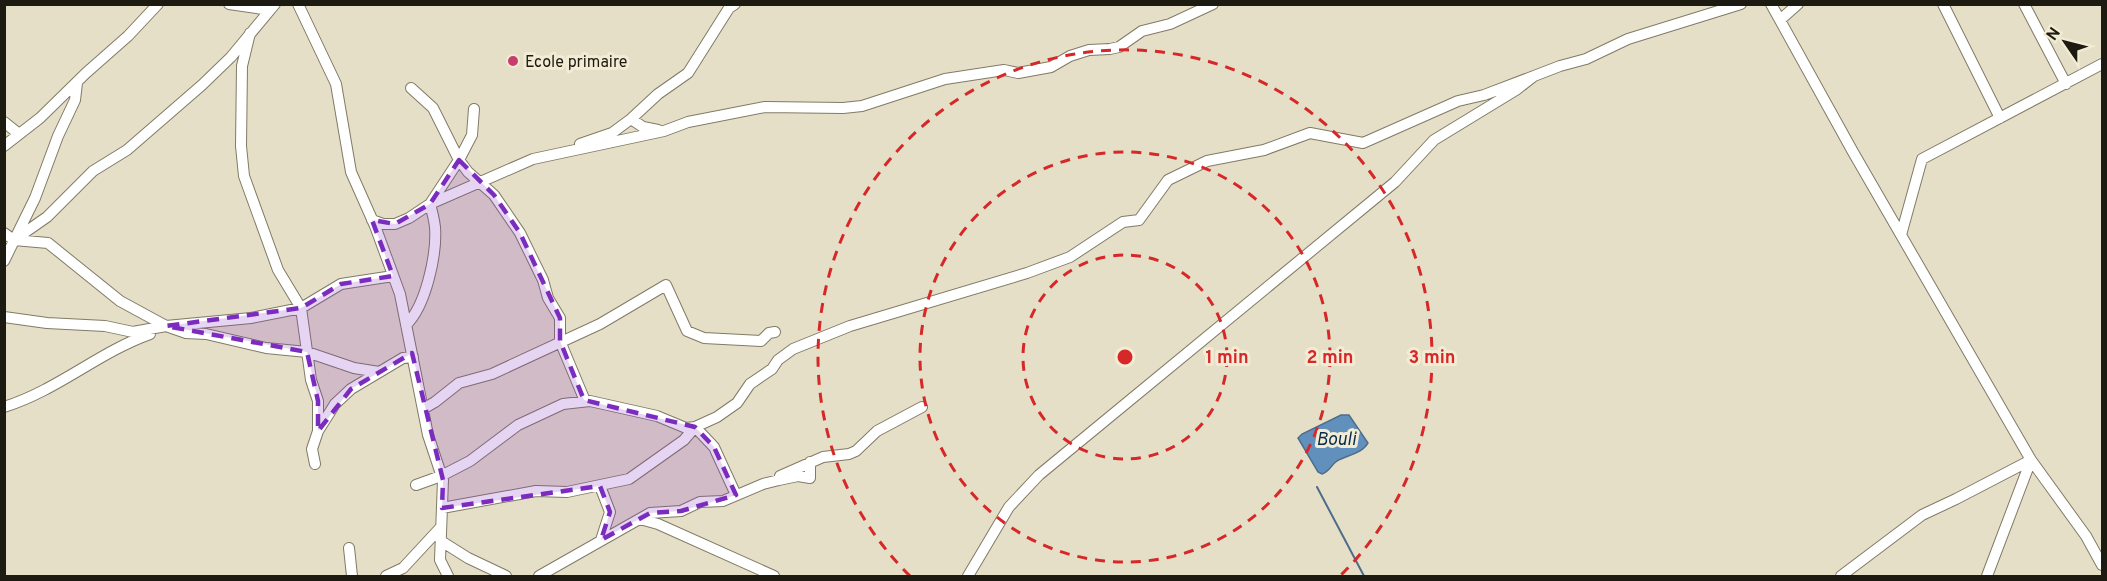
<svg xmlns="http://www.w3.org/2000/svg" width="2107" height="581" font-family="Overpass,sans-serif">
<rect width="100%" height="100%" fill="#e6dfc8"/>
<path fill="#6290bd" stroke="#4d6d8a" stroke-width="1.5" d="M1341,415H1349L1368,443C1362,454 1347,455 1337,461C1331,465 1329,472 1322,474L1318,472L1298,438L1302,434Z"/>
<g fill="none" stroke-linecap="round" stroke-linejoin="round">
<path stroke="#4d6d8a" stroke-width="2" d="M1317,487L1364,576"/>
<defs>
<path id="minor" d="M229,4L269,10
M298,4L336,84L351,172L375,226L400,294L428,435L443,480L440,560L448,576
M1771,4L1853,152L2031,460L2086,536L2102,565
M1943,4L2000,118
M2024,4L2066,84
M1780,20L1798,4
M250,33L242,66L241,146L244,176L278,270L301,308L311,380L318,401V431L312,449L315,464
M411,88L433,108L459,160L468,172L494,195L520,233L543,280L548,298L560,318V341L585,401
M631,119L643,127L658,130
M4,122L19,134
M580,144L612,133L631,119L658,94L688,73L729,8L735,4
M4,146L40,118L86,73L128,36L158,4
M372,220L383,224H395L409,218L430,204L533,159L664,131L688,122L765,107L843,108L862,106L945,79L1004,70L1018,73L1051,67L1070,56L1089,50L1110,49L1119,47L1142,31L1170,24L1213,4
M4,233L14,240L48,243L120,301L166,326L251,318L301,308L341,284L393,276
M1901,235L1922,159L2102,64
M14,240L47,217L93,171L127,150L202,85L231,57L275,4
M4,261L35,198L58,136L75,100L77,83
M4,317L47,323L105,326L133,332L166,326L186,333L206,334L266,348L307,352L354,368L379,372
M406,325C426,306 437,254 435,227C434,219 432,211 430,204L459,160L472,135L474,109
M4,407C58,390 99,352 150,334
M423,409L435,402L459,383L492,374L600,324L666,285L687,331L704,338L761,341L769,333L775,332
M318,431L335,404L351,389L403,358L413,357
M780,476L823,457L849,454L856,451L877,431L922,407
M416,485L441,476L470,461L518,425L563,404L590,401L657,416L686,428L695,427L717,417L737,403L750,384L772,369L778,360L793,349L850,326L1027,273L1070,257L1123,222L1139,220L1168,180L1207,161L1264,150L1310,133L1363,143L1458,101L1484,95L1534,76
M600,486L610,512L601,540
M442,508L536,491L567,492L629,479L684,440L695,427L714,447L736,495
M640,519L658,524L774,576
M441,541L468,558L506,576
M349,548L352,576
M386,576L403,568L441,527
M539,576L650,513L681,511L700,502L723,501L763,484L779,480L798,476L810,478V462
M968,576L1009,507L1039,475L1395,182L1434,140L1516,90L1534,76L1560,66L1586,59L1628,39L1741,4
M1841,576L1922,515L1956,499L2031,460
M1987,576L2031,460"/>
</defs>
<use href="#minor" stroke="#807a66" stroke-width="12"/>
<use href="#minor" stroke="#fff" stroke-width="10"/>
</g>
<path fill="#7b2cbf" fill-opacity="0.2" stroke="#7b2cbf" stroke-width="4.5" stroke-dasharray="12 8" stroke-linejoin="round" d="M459,160L494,195L520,233L560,318V341L584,400L695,427L714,447L736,495L681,511L650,513L601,540L610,512L600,486L442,508L443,480L412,353L351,389L318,431V401L307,352L166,326L301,308L341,284L393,276L372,220L395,224L430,204Z"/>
<g fill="none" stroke="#d62828" stroke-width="3" stroke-dasharray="10 8">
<circle cx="1125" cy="357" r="102"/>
<circle cx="1125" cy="357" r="205"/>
<path d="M910 576A307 307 0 1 1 1340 576"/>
</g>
<circle fill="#c93c6e" stroke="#f3ecd5" stroke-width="2" cx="513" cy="61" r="6"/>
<g text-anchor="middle" stroke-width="6" stroke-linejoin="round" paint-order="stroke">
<g font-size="16" fill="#1d1a12" stroke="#f3ecd5" text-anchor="start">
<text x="525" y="67">Ecole primaire</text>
</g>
<g font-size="18" font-style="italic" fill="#082c4b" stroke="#f3ecd5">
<text x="1336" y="445">Bouli</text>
</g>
</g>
<circle cx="1125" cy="357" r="9" fill="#d62828" stroke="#f3ecd5" stroke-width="3"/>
<g font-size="18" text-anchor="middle" font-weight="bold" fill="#d62828" stroke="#f3ecd5" stroke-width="6" stroke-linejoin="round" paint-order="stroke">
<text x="1227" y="363">1 min</text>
<text x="1330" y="363">2 min</text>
<text x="1432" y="363">3 min</text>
</g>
<rect width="2107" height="581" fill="none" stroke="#1d1a12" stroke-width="12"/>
<g transform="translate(2065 42) rotate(305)" stroke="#f3ecd5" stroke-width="4.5" paint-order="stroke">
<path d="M0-4.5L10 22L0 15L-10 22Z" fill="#1d1a12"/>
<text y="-9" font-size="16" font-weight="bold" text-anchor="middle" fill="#1d1a12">N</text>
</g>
</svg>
